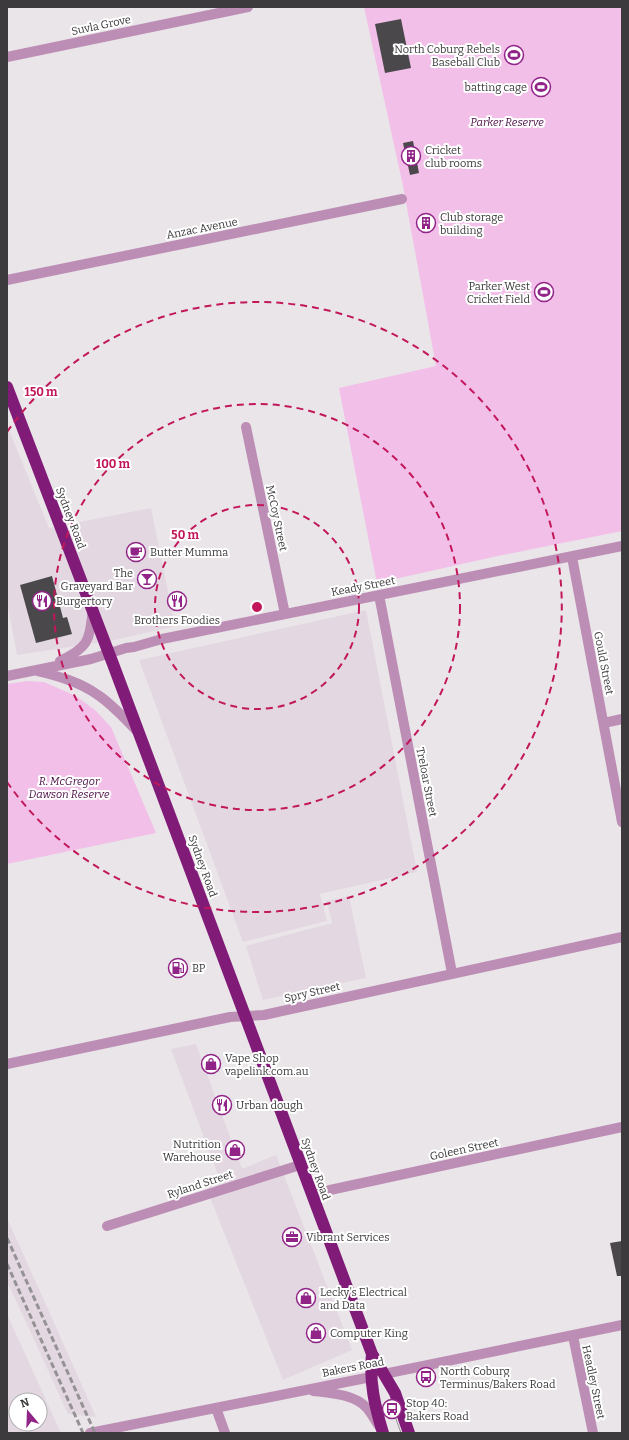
<svg xmlns="http://www.w3.org/2000/svg" width="629" height="1440" font-family="Bitter,serif">
<rect width="100%" height="100%" fill="#eae5e9"/>
<path fill="#e3d8e1" fill-rule="evenodd" d="M7,425L49,528L151,508L175,626L115,640L17,655L7,602Z
M366,610L417,872L320,894L327,921L243,942L139,660Z
M349,896L366,978L263,1000L246,946L332,923L327,901Z
M196,1044L242,1169L276,1155L352,1350L283,1380L205,1185L218,1175L171,1049Z
M7,1218L56,1327L96,1417L68,1414L7,1281Z
M7,1314L61,1433H7ZM16,1400H40V1424H16Z"/>
<path fill="#f2bfe9" d="M364,7H622V531L493,557L377,583L339,388L436,366L403,186Z
M28,681L44,682L76,696L95,710L111,727L156,833L7,864V684Z"/>
<path fill="#4b484b" d="M401,19L411,68L385,73L375,24Z
M413,141L419,173L410,175L403,143Z
M433,216L435,227L420,231L418,219Z
M52,576L63,618L67,617L72,634L36,643L20,585Z
M622,1241V1276H617L610,1243Z"/>
<g fill="none" stroke-linecap="round" stroke-linejoin="round">
<path stroke="#bd8eb5" stroke-width="10" d="M7,57L248,7
M7,280L402,199
M246,427L285,614
M572,557L622,822
M379,595L452,973
M60,661C90,647 89,640 93,609
M37,671C58,676 80,682 98,695C113,705 126,720 139,733
M7,676L91,659L126,648L134,647L162,639L622,546
M604,723L622,719
M7,1064L230,1017L264,1015L622,937
M312,1196L330,1190L622,1127
M107,1226L300,1165
M573,1336L593,1433
M384,1374L622,1325
M313,1391C330,1393 354,1394 367,1408C371,1413 375,1420 379,1426
M216,1408L225,1433
M90,1433L371,1377"/>
<path stroke="#811b78" stroke-width="12" d="M7,387L113,664L372,1354L395,1393L409,1433
M372,1354C369,1382 375,1407 383,1433"/>
<path stroke="#959295" stroke-width="1" d="M391,1405L401,1433"/>
<path stroke="#959295" stroke-width="3" stroke-dasharray="6 3" stroke-linecap="butt" d="M7,1238L95,1433
M7,1264L83,1433"/>
</g>
<g fill="none" stroke="#c2185b" stroke-width="2" stroke-dasharray="7 5">
<circle cx="257" cy="607" r="102"/>
<circle cx="257" cy="607" r="203"/>
<path d="M7 432A305 305 0 1 1 7 782"/>
</g>
<defs>
<symbol id="stadium-ring" viewBox="-11 -11 22 22"><circle r="9.5" fill="#fff" stroke="#912587" stroke-width="1.5"/><path d="M0-5a6.5 5 0 1 0 0 10a6.5 5 0 1 0 0-10ZM-3.5-1.8h7v3.6h-7Z" fill="#912587"/></symbol>
<symbol id="building-ring" viewBox="-11 -11 22 22"><circle r="9.5" fill="#fff" stroke="#912587" stroke-width="1.5"/><path d="M-4-6H4V6H1V3H-1V6H-4ZM-2.5-4.3h1.7v1.8h-1.7ZM.8-4.3h1.7v1.8H.8ZM-2.5-1h1.7V.8h-1.7ZM.8-1h1.7V.8H.8Z" fill="#912587"/></symbol>
<symbol id="cafe-ring" viewBox="-11 -11 22 22"><circle r="9.5" fill="#fff" stroke="#912587" stroke-width="1.5"/><path d="M-5.5-4.5H6V0H3Q3 3.5 0 3.5H-2.5Q-5.5 3.5-5.5 0ZM3-3.2v2h1.7v-2ZM-6 4.5H4V6H-6Z" fill="#912587"/></symbol>
<symbol id="bar-ring" viewBox="-11 -11 22 22"><circle r="9.5" fill="#fff" stroke="#912587" stroke-width="1.5"/><path d="M-6-5H6L.8 .8V4.5H3.5V6h-7V4.5H-.8V.8Z" fill="#912587"/></symbol>
<symbol id="restaurant-ring" viewBox="-11 -11 22 22"><circle r="9.5" fill="#fff" stroke="#912587" stroke-width="1.5"/><path d="M-5-6h1v4h1v-4h1v4h1v-4h1v5L-1.5 .5V6h-2V.5L-5-1ZM5-6V6H3V1.5H1.5Q1.5-4 5-6Z" fill="#912587"/></symbol>
<symbol id="fuel-ring" viewBox="-11 -11 22 22"><circle r="9.5" fill="#fff" stroke="#912587" stroke-width="1.5"/><path d="M-5.5-6h7V0h2V4h1.3V-2.5L3-4.5l.8-.8L6-3V5H2.5V1h-1V6h-7ZM-4.2-4.7v3.2H.2V-4.7Z" fill="#912587"/></symbol>
<symbol id="shop-ring" viewBox="-11 -11 22 22"><circle r="9.5" fill="#fff" stroke="#912587" stroke-width="1.5"/><path d="M-5-2.5h2.3a2.7 3.5 0 0 1 5.4 0H5L5.5 6h-11ZM-1.5-2.5h3a1.5 2.3 0 0 0-3 0Z" fill="#912587"/></symbol>
<symbol id="office-ring" viewBox="-11 -11 22 22"><circle r="9.5" fill="#fff" stroke="#912587" stroke-width="1.5"/><path d="M-6-3h4V-5.5h4V-3h4V5H-6ZM-1-4.5V-3h2v-1.5ZM-6 0V1H6V0Z" fill="#912587"/></symbol>
<symbol id="bus-ring" viewBox="-11 -11 22 22"><circle r="9.5" fill="#fff" stroke="#912587" stroke-width="1.5"/><path d="M-5-6H5V4H4V6H2V4H-2V6H-4V4H-5ZM-3.5-4V0h7V-4ZM-3.5 1.2v1.5H-2V1.2ZM2 1.2v1.5H3.5V1.2Z" fill="#912587"/></symbol>
</defs>
<g fill-rule="evenodd">
<use href="#stadium-ring" x="503" y="44" width="22" height="22"/>
<use href="#stadium-ring" x="530" y="76" width="22" height="22"/>
<use href="#building-ring" x="400" y="145" width="22" height="22"/>
<use href="#building-ring" x="415" y="212" width="22" height="22"/>
<use href="#stadium-ring" x="533" y="281" width="22" height="22"/>
<use href="#cafe-ring" x="125" y="541" width="22" height="22"/>
<use href="#bar-ring" x="136" y="568" width="22" height="22"/>
<use href="#restaurant-ring" x="31" y="590" width="22" height="22"/>
<use href="#restaurant-ring" x="166" y="590" width="22" height="22"/>
<use href="#fuel-ring" x="167" y="957" width="22" height="22"/>
<use href="#shop-ring" x="200" y="1053" width="22" height="22"/>
<use href="#restaurant-ring" x="211" y="1094" width="22" height="22"/>
<use href="#shop-ring" x="224" y="1139" width="22" height="22"/>
<use href="#office-ring" x="281" y="1226" width="22" height="22"/>
<use href="#shop-ring" x="295" y="1287" width="22" height="22"/>
<use href="#shop-ring" x="305" y="1322" width="22" height="22"/>
<use href="#bus-ring" x="415" y="1366" width="22" height="22"/>
<use href="#bus-ring" x="381" y="1398" width="22" height="22"/>
</g>
<g text-anchor="middle" stroke-width="4" stroke-linejoin="round" paint-order="stroke">
<g font-size="11" fill="#3c3a3c" stroke="#fff">
<text transform="translate(101 25) rotate(-12)" y="4">Suvla Grove</text>
<text transform="translate(202 228) rotate(-11)" y="4">Anzac Avenue</text>
<text transform="translate(71 518) rotate(69)" y="4">Sydney Road</text>
<text transform="translate(277 518) rotate(78)" y="4">McCoy Street</text>
<text transform="translate(363 586) rotate(-11)" y="4">Keady Street</text>
<text transform="translate(604 663) rotate(79)" y="4">Gould Street</text>
<text transform="translate(427 782) rotate(79)" y="4">Treloar Street</text>
<text transform="translate(203 866) rotate(70)" y="4">Sydney Road</text>
<text transform="translate(312 992) rotate(-13)" y="4">Spry Street</text>
<text transform="translate(464 1149) rotate(-12)" y="4">Goleen Street</text>
<text transform="translate(316 1169) rotate(70)" y="4">Sydney Road</text>
<text transform="translate(200 1184) rotate(-18)" y="4">Ryland Street</text>
<text transform="translate(353 1367) rotate(-11)" y="4">Bakers Road</text>
<text transform="translate(594 1382) rotate(78)" y="4">Headley Street</text>
</g>
<g font-size="11" fill="#3c3a3c" stroke="#fff" text-anchor="start">
<text x="500" y="53" text-anchor="end">North Coburg Rebels<tspan x="500" dy="13">Baseball Club</tspan></text>
<text x="527" y="91" text-anchor="end">batting cage</text>
<text x="425" y="154">Cricket<tspan x="425" dy="13">club rooms</tspan></text>
<text x="440" y="221">Club storage<tspan x="440" dy="13">building</tspan></text>
<text x="530" y="290" text-anchor="end">Parker West<tspan x="530" dy="13">Cricket Field</tspan></text>
<text x="150" y="556">Butter Mumma</text>
<text x="133" y="577" text-anchor="end">The<tspan x="133" dy="13">Graveyard Bar</tspan></text>
<text x="56" y="605">Burgertory</text>
<text x="177" y="624" text-anchor="middle">Brothers Foodies</text>
<text x="192" y="972">BP</text>
<text x="225" y="1062">Vape Shop<tspan x="225" dy="13">vapelink.com.au</tspan></text>
<text x="236" y="1109">Urban dough</text>
<text x="221" y="1148" text-anchor="end">Nutrition<tspan x="221" dy="13">Warehouse</tspan></text>
<text x="306" y="1241">Vibrant Services</text>
<text x="320" y="1296">Lecky's Electrical<tspan x="320" dy="13">and Data</tspan></text>
<text x="330" y="1337">Computer King</text>
<text x="440" y="1375">North Coburg<tspan x="440" dy="13">Terminus/Bakers Road</tspan></text>
<text x="406" y="1407">Stop 40:<tspan x="406" dy="13">Bakers Road</tspan></text>
</g>
<g font-size="11" font-style="italic" fill="#490d44" stroke="#fff">
<text x="507" y="126">Parker Reserve</text>
<text x="69" y="785">R. McGregor<tspan x="69" dy="13">Dawson Reserve</tspan></text>
</g>
</g>
<circle cx="257" cy="607" r="6" fill="#c2185b" stroke="#fff" stroke-width="2"/>
<g font-size="12" text-anchor="middle" font-weight="bold" fill="#c2185b" stroke="#fff" stroke-width="4" stroke-linejoin="round" paint-order="stroke">
<text x="41" y="396">150 m</text>
<text x="113" y="468">100 m</text>
<text x="185" y="539">50 m</text>
</g>
<rect width="629" height="1440" fill="none" stroke="#3c3a3c" stroke-width="16"/>
<g transform="translate(28 1412) rotate(341)"><circle r="19" fill="#ffffff" stroke="#b1b0b1"/>
<path d="M0-3L7 15L0 10L-7 15Z" fill="#912587"/>
<text y="-6" font-size="11" font-weight="bold" text-anchor="middle" fill="#3c3a3c">N</text>
</g>
</svg>
